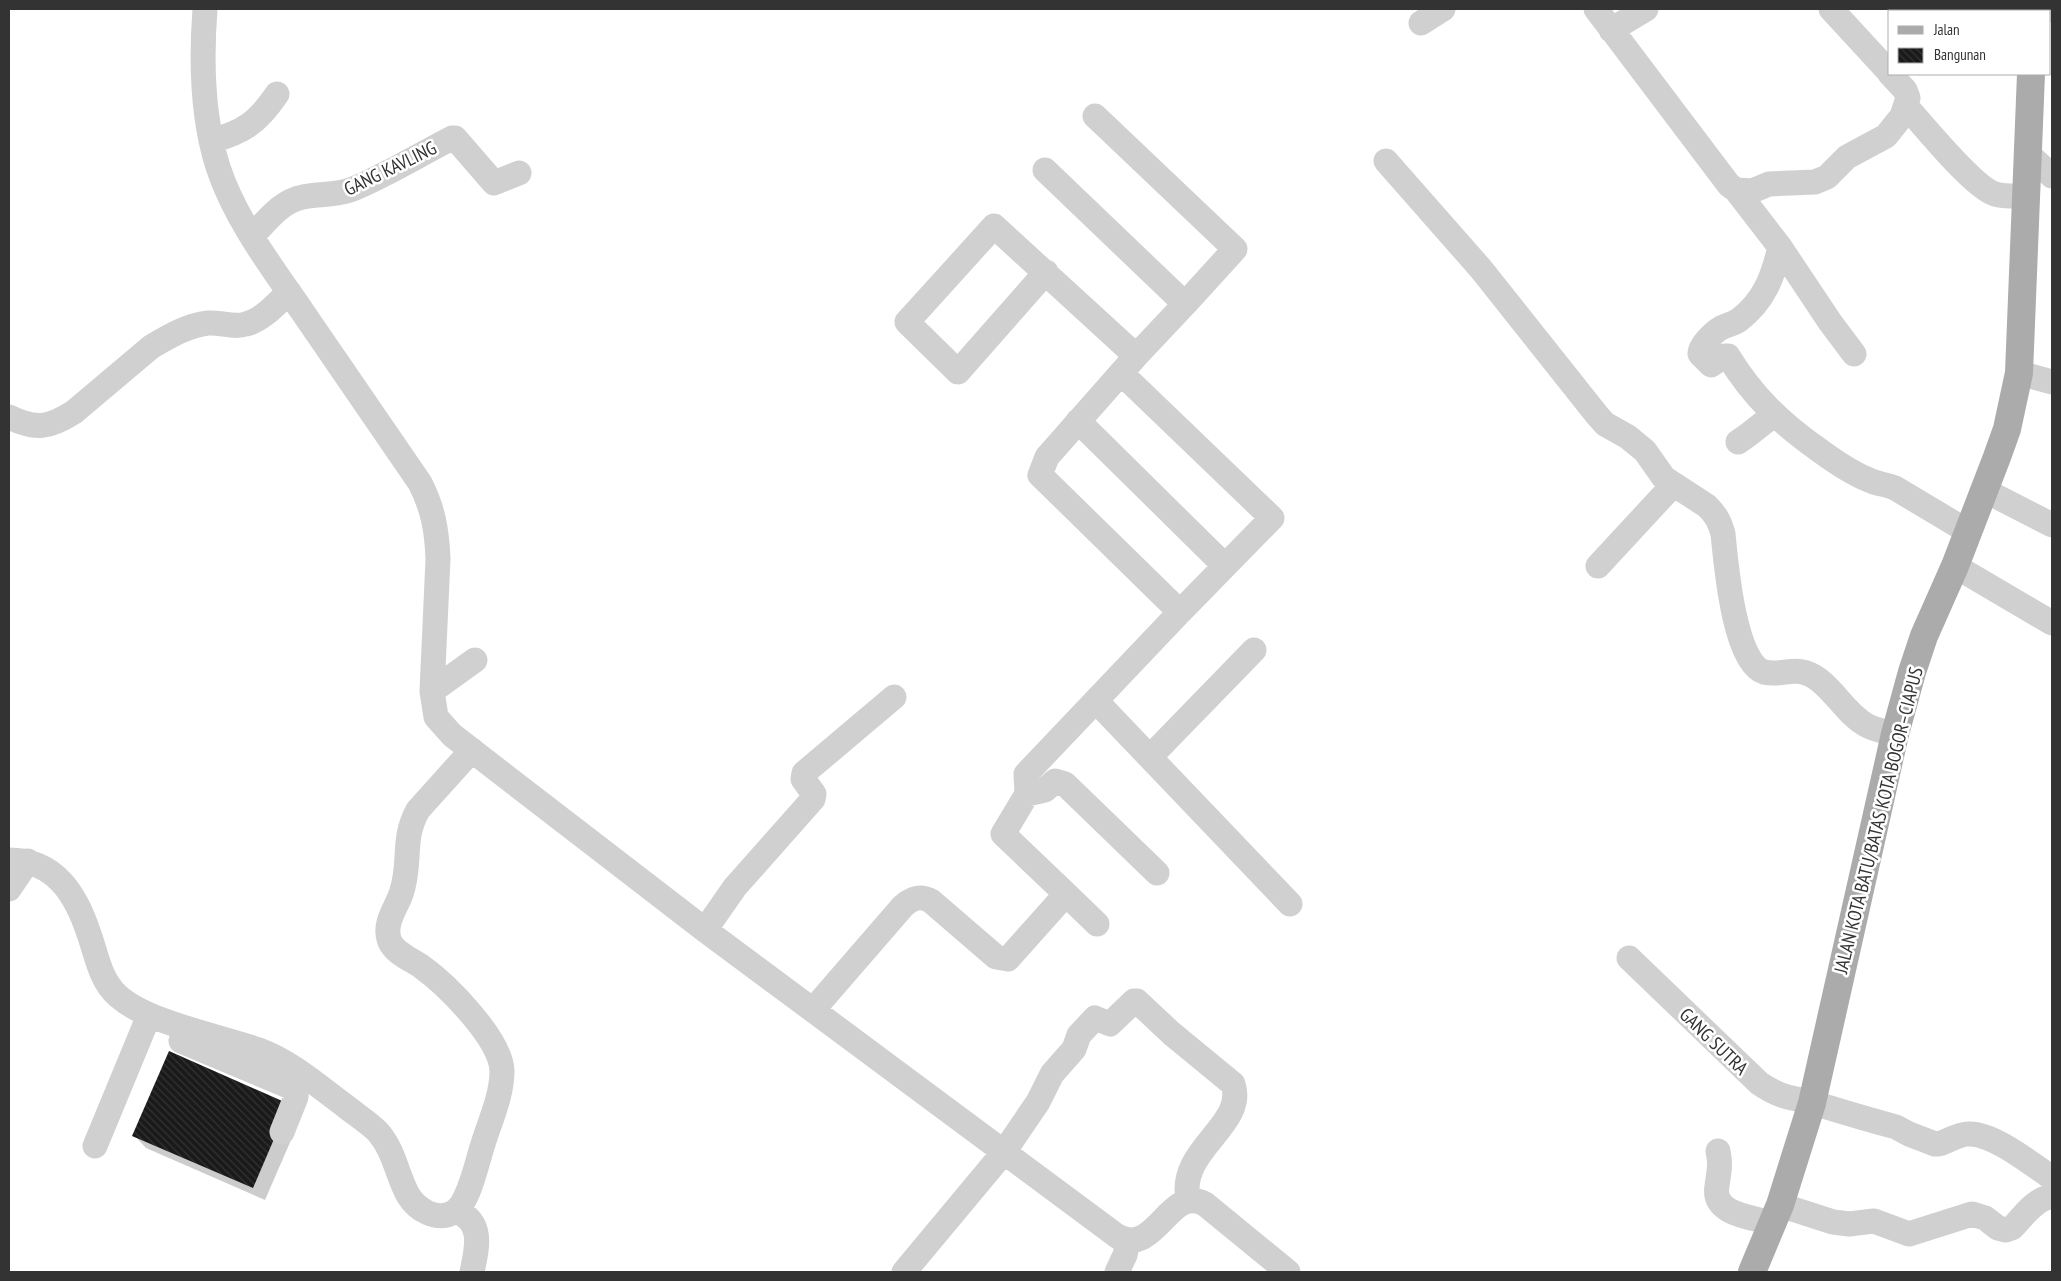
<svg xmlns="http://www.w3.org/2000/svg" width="2061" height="1281" font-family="'PT Sans Narrow',sans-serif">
<defs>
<pattern id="building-back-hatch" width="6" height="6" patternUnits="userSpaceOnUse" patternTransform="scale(1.25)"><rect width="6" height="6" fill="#1a1a1a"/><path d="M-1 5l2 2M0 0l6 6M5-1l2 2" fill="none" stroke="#333"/></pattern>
</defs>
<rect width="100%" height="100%" fill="#fff"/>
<path fill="#0003" d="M301,1117L265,1200L146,1148L134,1135Z"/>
<path fill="url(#building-back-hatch)" d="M169,1051L289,1104L253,1188L132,1136Z"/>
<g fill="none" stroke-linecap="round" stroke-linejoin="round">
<path stroke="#d0d0d0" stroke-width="25" d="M205,9C201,61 202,117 218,167C235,219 271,266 302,311C341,368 381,426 420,483C433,508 437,531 438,559L432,691L436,717L452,735L705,930L1117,1236C1156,1258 1169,1184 1205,1204L1288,1272
M1596,9L1729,185L1736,190L1752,191L1769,184L1815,182L1827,177L1847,157L1886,136L1902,116L1908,98L1905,90L1890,74
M1831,9L1890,73
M2048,9L2052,10
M1421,23L1443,9
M1611,30L1646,9
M1906,106C1924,126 1973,187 1995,194C2005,197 2017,196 2027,196
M1095,116L1235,249L1185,304
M211,141C244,132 258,122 277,94
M2028,154L2052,176
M1386,161L1481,269L1597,415L1605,424L1628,437L1645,451L1664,478L1707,506C1716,515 1720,522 1723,534C1726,563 1734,663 1764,672C1784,677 1797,663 1819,680C1836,693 1847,714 1866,725C1875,730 1885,732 1895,734
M1045,170L1185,304L1136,356
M1736,190L1780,247C1773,277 1764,301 1739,320C1733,324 1727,325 1721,328C1714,332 1699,346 1700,354L1711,365L1724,356H1728C1753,397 1781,423 1819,450C1834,461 1851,473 1869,480C1877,484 1886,484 1895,488L1967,531
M252,236C267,221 281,201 303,197C320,193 336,196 353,189C387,175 419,155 452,138H455L494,183L519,173
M1780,247L1830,322L1854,354
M1121,373L1272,518L1180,612
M2019,373L2052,382
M9,417C36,430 49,428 74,412L151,347C168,337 188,325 208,323C221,322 234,328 246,324C263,320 277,303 289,292
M1078,421L1225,566
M1738,442C1751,434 1761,424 1774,415
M1984,490L2052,525
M1598,566L1673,485
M1955,566L2052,623
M432,691L475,660
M1096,701L1290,904
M1150,757L1254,650
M1027,794L1045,790L1055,781L1065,784L1157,873
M9,860C55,860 76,894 89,934C97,956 100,980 118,996C148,1023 220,1036 259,1050C291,1062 317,1085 344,1105C355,1114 368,1122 378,1132C394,1150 397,1175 408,1195C417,1210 437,1222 454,1212C469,1203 477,1162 483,1144C490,1121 502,1096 502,1071C501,1039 447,985 422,967C411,959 393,953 389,939C384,923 396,908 401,894C412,863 401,840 418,810L472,750
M9,889L28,861
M1066,894L1097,924
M705,930L735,887L813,799L814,794L803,779L804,773L894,697
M1629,958L1759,1083C1782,1099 1792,1097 1817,1104C1843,1112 1870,1120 1896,1127L1909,1134L1935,1144H1939C1948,1141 1959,1134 1968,1134C1992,1132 2033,1165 2052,1178
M813,1010L903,906C912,898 920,895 931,901L996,957L1008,959L1066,894L1003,834L1027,794L1026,774L1180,612L1040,475L1047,457L1136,356L994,226L907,322L958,372L1046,272
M181,1041L293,1088L296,1092V1097L282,1132
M95,1146L145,1025
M1718,1151C1721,1165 1719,1171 1717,1186C1712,1215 1752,1217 1772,1223
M1780,1205L1833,1222L1849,1224L1874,1221L1909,1234L1972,1214L1985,1218L1998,1228L2006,1230L2012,1228C2022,1218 2036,1197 2052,1197
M457,1211C484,1223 477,1248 472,1272
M904,1272L1004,1152L1038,1102L1052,1074L1074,1049L1079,1035L1095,1018L1110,1024L1134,1001H1137L1171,1033L1233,1084C1247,1125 1178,1149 1188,1199
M1117,1272L1125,1255L1128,1241"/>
<path stroke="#ababab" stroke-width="28" d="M2034,11V9
M1752,1272L1780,1205L1812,1103L1895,734L1912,672L1924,636L1955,566L1997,457L2007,429L2019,373L2031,74"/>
</g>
<g text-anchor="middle" stroke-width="5" stroke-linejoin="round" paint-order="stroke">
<g font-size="19" fill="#333" stroke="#fff">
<text transform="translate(390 168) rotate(-26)" y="7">GANG KAVLING</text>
<text transform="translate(1878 820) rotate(-76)" y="7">JALAN KOTA BATU/BATAS KOTA BOGOR–CIAPUS</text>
<text transform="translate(1714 1041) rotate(44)" y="7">GANG SUTRA</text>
</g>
</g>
<rect width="2061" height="1281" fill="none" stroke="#333333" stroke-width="20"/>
<rect x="1888" y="10" width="162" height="65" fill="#ffffff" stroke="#adadad"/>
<rect x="1898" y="26" width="25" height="8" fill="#ababab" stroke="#adadad"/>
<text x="1934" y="35" font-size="15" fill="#333333">Jalan</text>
<rect x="1898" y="48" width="25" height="15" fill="url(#building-back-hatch)" stroke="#adadad"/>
<text x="1934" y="60" font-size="15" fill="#333333">Bangunan</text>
</svg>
